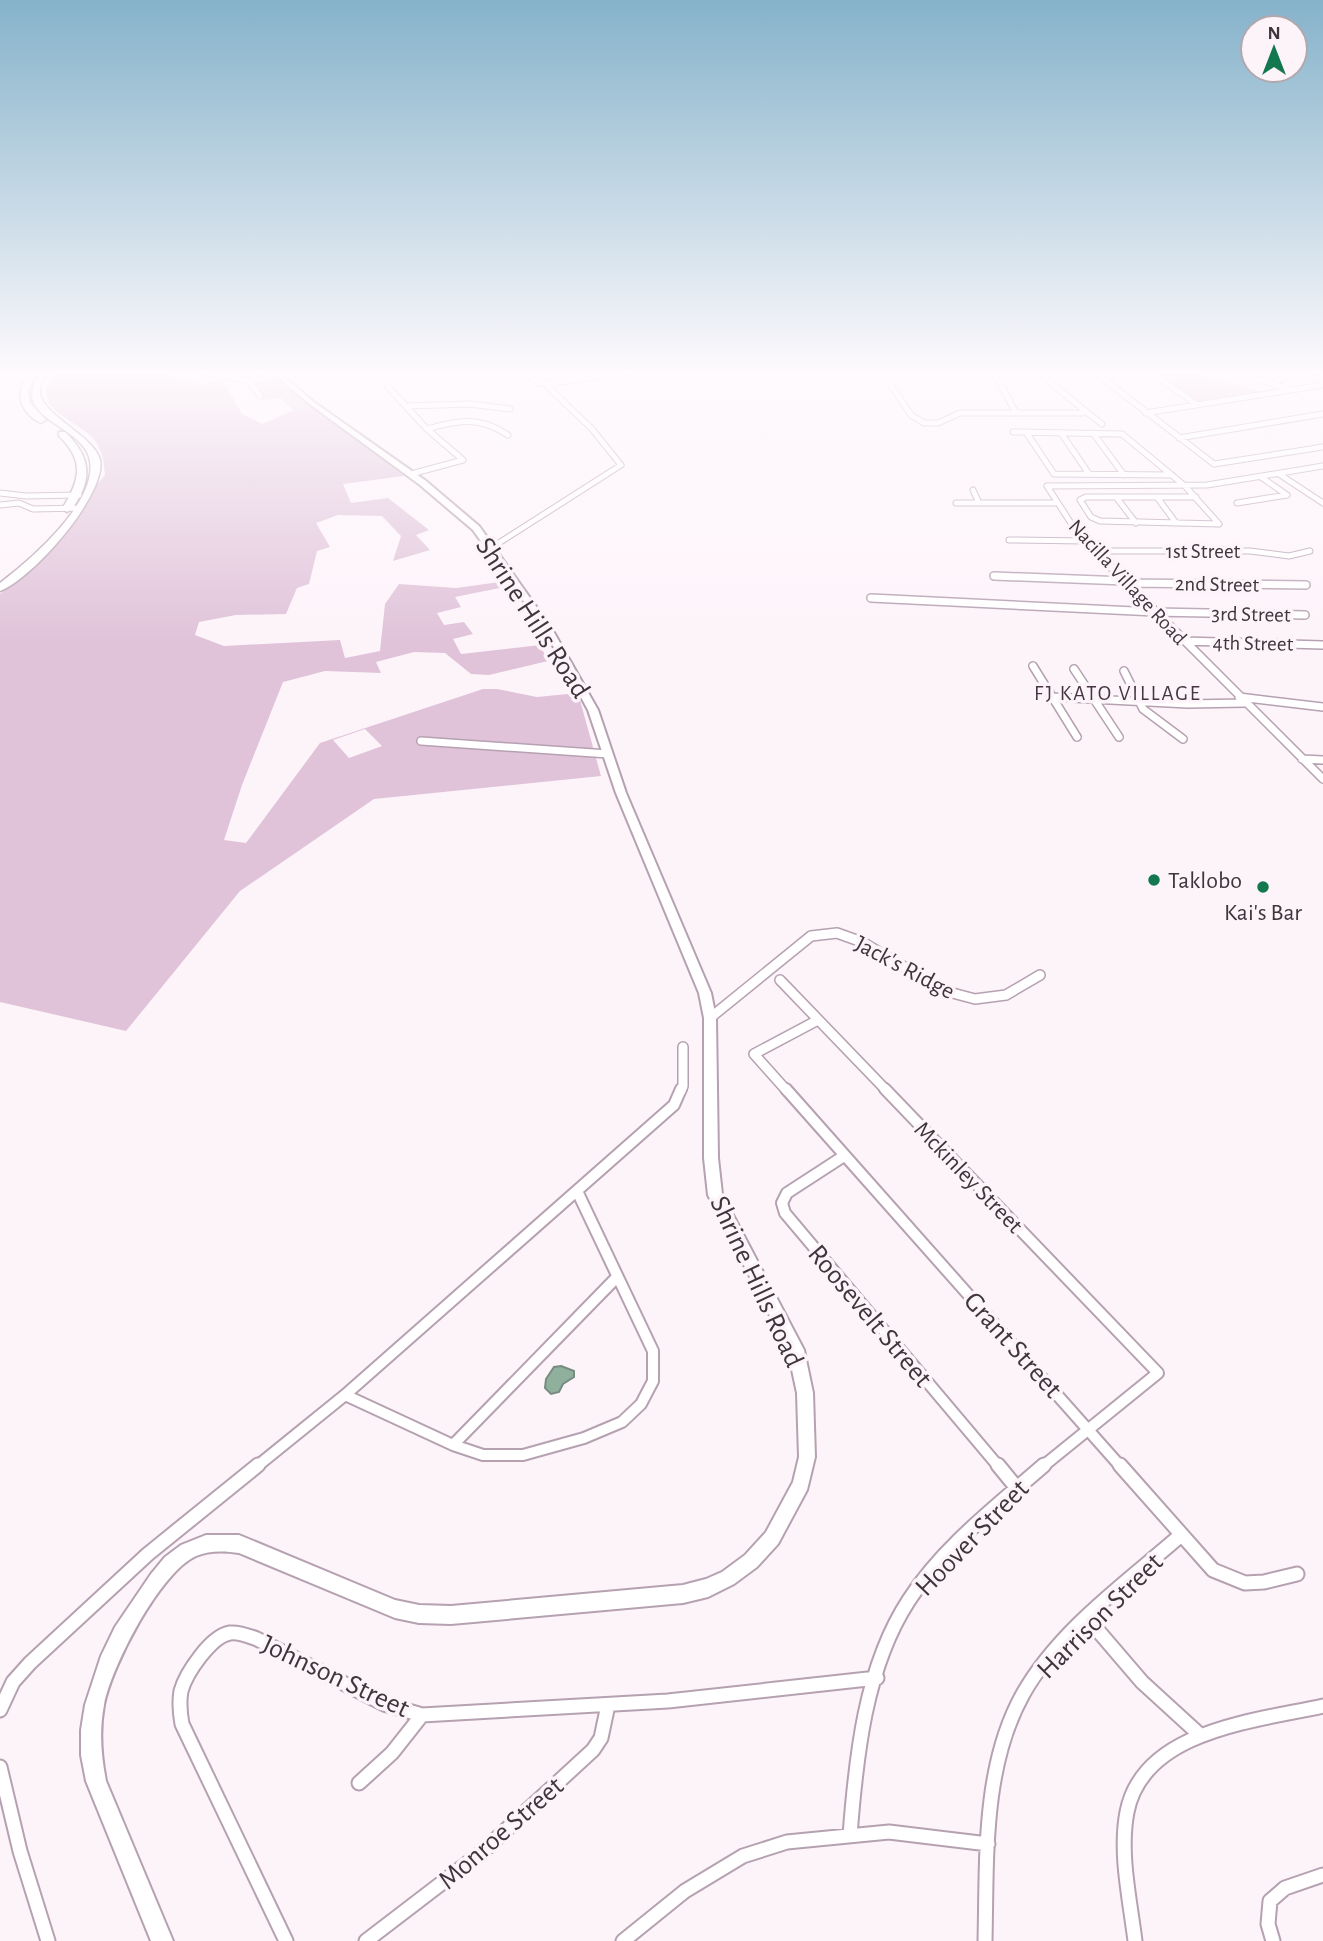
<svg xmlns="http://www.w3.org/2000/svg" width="1323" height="1941" font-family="'Alegreya Sans',sans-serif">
<rect width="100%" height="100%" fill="#fdf4fa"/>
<path fill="#e0c3d9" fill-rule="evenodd" d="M57,371H168L169,376L201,384L222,379L242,414L262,424L294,410L280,398L263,400L249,381L271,375L269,371L404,476L343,484L351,503L388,498L429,530L416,535L430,550L393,561L401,536L382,516L338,515L316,523L330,547L317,551L309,584L297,588L286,614L236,615L199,622L195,635L224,646L340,640L345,658L380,651L385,604L399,584L456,588L507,581L510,586L455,597L461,607L437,613L444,625L464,622L473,634L453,639L461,654L540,645L548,661L489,675L471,674L445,653L414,652L376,662L381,673L325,671L283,682L242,785L224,840L246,843L320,743L483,689H497L537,697L578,693L601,776L374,799L240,891L126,1031L0,1002V594L20,577L105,475C104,427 73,431 48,403L46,388ZM365,729L382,746L349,758L333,740Z
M1163,371H1187L1262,392L1197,402L1161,376Z"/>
<path fill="#90b09e" stroke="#778b81" stroke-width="2" d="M561,1366L574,1371V1377L563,1384L559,1392L551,1394L545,1388L546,1379L554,1367Z"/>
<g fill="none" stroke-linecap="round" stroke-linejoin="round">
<defs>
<path id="street-far4" d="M196,371L249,381L276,375
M523,371L536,382L545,384L639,371
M868,371L890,384L911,415L924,423H938L960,413H1083
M993,371L1016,413
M1037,371L1084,410L1083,413
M1093,371L1214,464L1323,447
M1158,371L1155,375L1196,404
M1227,371L1288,388
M249,381L260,396
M1274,384L1290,372L1323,380
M388,387L427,429L463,460L411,474
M408,406L470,404L510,409
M1084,410L1102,424
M1145,413L1323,385
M427,429C458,420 480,416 508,435
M1013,432L1122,434L1185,486L1219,524
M1026,432L1054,474L1172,475
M1061,433L1089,474
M1093,433L1124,475
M1179,438L1323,414
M1279,474L1323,503
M1261,477L1287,495
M1047,486L1078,534L1102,558
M1047,486L1207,485L1323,466
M973,490L979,503
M0,493L26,496L79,495
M1116,497L1136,523
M1157,497L1176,523
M1196,497H1086L1080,500L1091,517L1100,521L1219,524
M956,503H1058
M1237,503L1287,495
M0,505L19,503L33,509L80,508
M1009,540L1085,541
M491,548L621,465L592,429L545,384
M1095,551H1250L1289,556L1310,551"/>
<path id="street-far3" d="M1100,556L1323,779
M994,576L1125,581
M1127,583L1306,585
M871,598L1155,612L1305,615
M1184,641L1323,645
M1033,666L1077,737
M1074,669L1119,737
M1124,671L1143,709L1183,739
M1052,697L1188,704L1244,703
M1239,697L1323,707
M421,741L608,754
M1302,759L1323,760"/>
<path id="street-far2" d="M780,980L887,1091
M710,1018L811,936L837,933L862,942L945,991L975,999L1006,995L1040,975
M681,1091L683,1086V1047
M787,1091L754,1054L818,1020"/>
<path id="street-far1" d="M786,1089L1121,1467
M885,1089L1158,1373L1042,1467
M844,1156L787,1193L782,1203L785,1213L999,1467
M345,1395L453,1445L483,1455H523L584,1438L622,1422L641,1404L653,1381V1351L577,1191
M453,1445L617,1277
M256,1467L345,1395L674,1105L681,1089"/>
<path id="street" d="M998,1465L1016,1487
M1120,1465L1213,1570L1245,1583L1264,1582L1297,1574
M1088,1619L1142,1682L1200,1735
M0,1710L13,1682L30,1663L148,1554L258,1465
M0,1767L20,1851L48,1941
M359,1783L392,1753L422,1715
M850,1835C856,1757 865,1667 909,1600C943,1547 997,1506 1044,1465
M286,1941L182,1724C180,1713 179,1702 181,1691C186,1673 211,1636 230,1633C239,1632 249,1636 257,1639L384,1704L422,1715L668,1701L877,1678
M366,1941L481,1853L593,1750L601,1738L608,1705
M623,1941L685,1891L743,1856L787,1842L889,1832L988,1844
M985,1941C987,1860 982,1767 1023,1694C1059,1630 1126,1583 1181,1535
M1135,1941C1130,1900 1119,1853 1127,1812C1143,1730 1256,1721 1323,1706
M1273,1941L1268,1924L1270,1901L1285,1888L1323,1875"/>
<path id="secondary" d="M270,371H277L315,403L426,481L479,526L552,629L598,710L626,793L711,993L716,1018L718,1158L722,1194L804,1350L813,1393L815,1457L807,1490L778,1544L757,1567L734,1584L708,1597L683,1603L451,1624L419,1623L395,1618L239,1553C225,1551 210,1550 196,1556C160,1572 111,1667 104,1705C99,1731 101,1755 106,1781L173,1941H151L86,1781L81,1755V1730L85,1705L101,1656L115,1627L151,1574L165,1557L181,1545L206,1535H239L395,1600L419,1605L451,1606L683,1585L706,1579L722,1572L745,1555L766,1532L793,1482L799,1457L797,1393L788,1351L708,1195L704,1158V1018L699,993L616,793L588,710L545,631L473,530L420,485L311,405Z"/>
<path id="highway" d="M31,371H39L28,390L30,403L46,420L41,423C18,412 14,389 31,371Z
M42,371H50C48,375 43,380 41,384C30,412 94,433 100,460C107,495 31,580 0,591V583C30,560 97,503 90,461C84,423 5,420 42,371Z
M59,432H65C84,450 93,469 81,494C77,501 74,508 67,512L62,509C80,480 85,461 59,436Z"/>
</defs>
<use href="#street-far4" stroke="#b6a1b1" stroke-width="7"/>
<use href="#street-far3" stroke="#b6a1b1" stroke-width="10"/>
<use href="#street-far2" stroke="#b6a1b1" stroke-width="12"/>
<use href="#street-far1" stroke="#b6a1b1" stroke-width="14"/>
<use href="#street" stroke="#b6a1b1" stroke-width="17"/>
<use href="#secondary" stroke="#b6a1b1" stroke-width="4"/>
<use href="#highway" stroke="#b6a1b1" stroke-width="3"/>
<use href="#street-far4" stroke="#fff" stroke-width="5"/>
<use href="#street-far3" stroke="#fff" stroke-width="7"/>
<use href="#street-far2" stroke="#fff" stroke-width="9"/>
<use href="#street-far1" stroke="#fff" stroke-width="10"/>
<use href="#street" stroke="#fff" stroke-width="13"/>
<use href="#secondary" fill="#fff" fill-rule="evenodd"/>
<use href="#highway" fill="#fff" fill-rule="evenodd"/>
</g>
<path fill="#5f4f5b" d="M676,371H690V374H676Z"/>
<linearGradient id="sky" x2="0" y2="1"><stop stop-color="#85b2ca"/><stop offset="0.58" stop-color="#fefafd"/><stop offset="1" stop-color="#fefafd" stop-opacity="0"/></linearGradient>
<rect width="1323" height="642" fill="url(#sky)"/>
<g fill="#137850" stroke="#fdf4fa" stroke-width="2.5">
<circle cx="1154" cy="880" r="7"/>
<circle cx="1263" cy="887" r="7"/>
</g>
<g text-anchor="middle" stroke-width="7" stroke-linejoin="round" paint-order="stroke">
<g font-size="21" fill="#3e363c" stroke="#fdf4fa">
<text x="1203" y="558">1st Street</text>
<text transform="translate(1128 582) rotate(47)" y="7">Nacilla Village Road</text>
<text transform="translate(1217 584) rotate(1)" y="7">2nd Street</text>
<text transform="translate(1251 614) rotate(1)" y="7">3rd Street</text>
<text transform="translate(1253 643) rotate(1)" y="7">4th Street</text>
</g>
<g font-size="21" letter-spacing="2" fill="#453542" stroke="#fdf4fa">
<text x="1118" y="700">FJ KATO VILLAGE</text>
</g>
<g font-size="24" fill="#3e363c" stroke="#fdf4fa" text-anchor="start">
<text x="1168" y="888">Taklobo</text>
<text x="1263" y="920" text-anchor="middle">Kai's Bar</text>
</g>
<g font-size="24" fill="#3e363c" stroke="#fdf4fa">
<text transform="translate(905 967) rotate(28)" y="8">Jack's Ridge</text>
<text transform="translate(969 1177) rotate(46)" y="8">Mckinley Street</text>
</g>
<g font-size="28" fill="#3e363c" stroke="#fdf4fa">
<text transform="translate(534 617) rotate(57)" y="10">Shrine Hills Road</text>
<text transform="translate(758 1281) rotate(65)" y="10">Shrine Hills Road</text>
<text transform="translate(871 1315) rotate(50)" y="10">Roosevelt Street</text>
<text transform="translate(1014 1344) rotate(48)" y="10">Grant Street</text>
<text transform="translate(971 1537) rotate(-46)" y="10">Hoover Street</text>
<text transform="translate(1099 1615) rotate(-45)" y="10">Harrison Street</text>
<text transform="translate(336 1675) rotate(25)" y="10">Johnson Street</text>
<text transform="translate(500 1832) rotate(-41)" y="10">Monroe Street</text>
</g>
</g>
<g transform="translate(1274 49)"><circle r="33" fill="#fdf4fa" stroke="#b1a8ae" stroke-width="2"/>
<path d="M0-5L12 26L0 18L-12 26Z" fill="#137850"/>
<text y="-10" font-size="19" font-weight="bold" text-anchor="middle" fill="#3e363c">N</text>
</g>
</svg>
